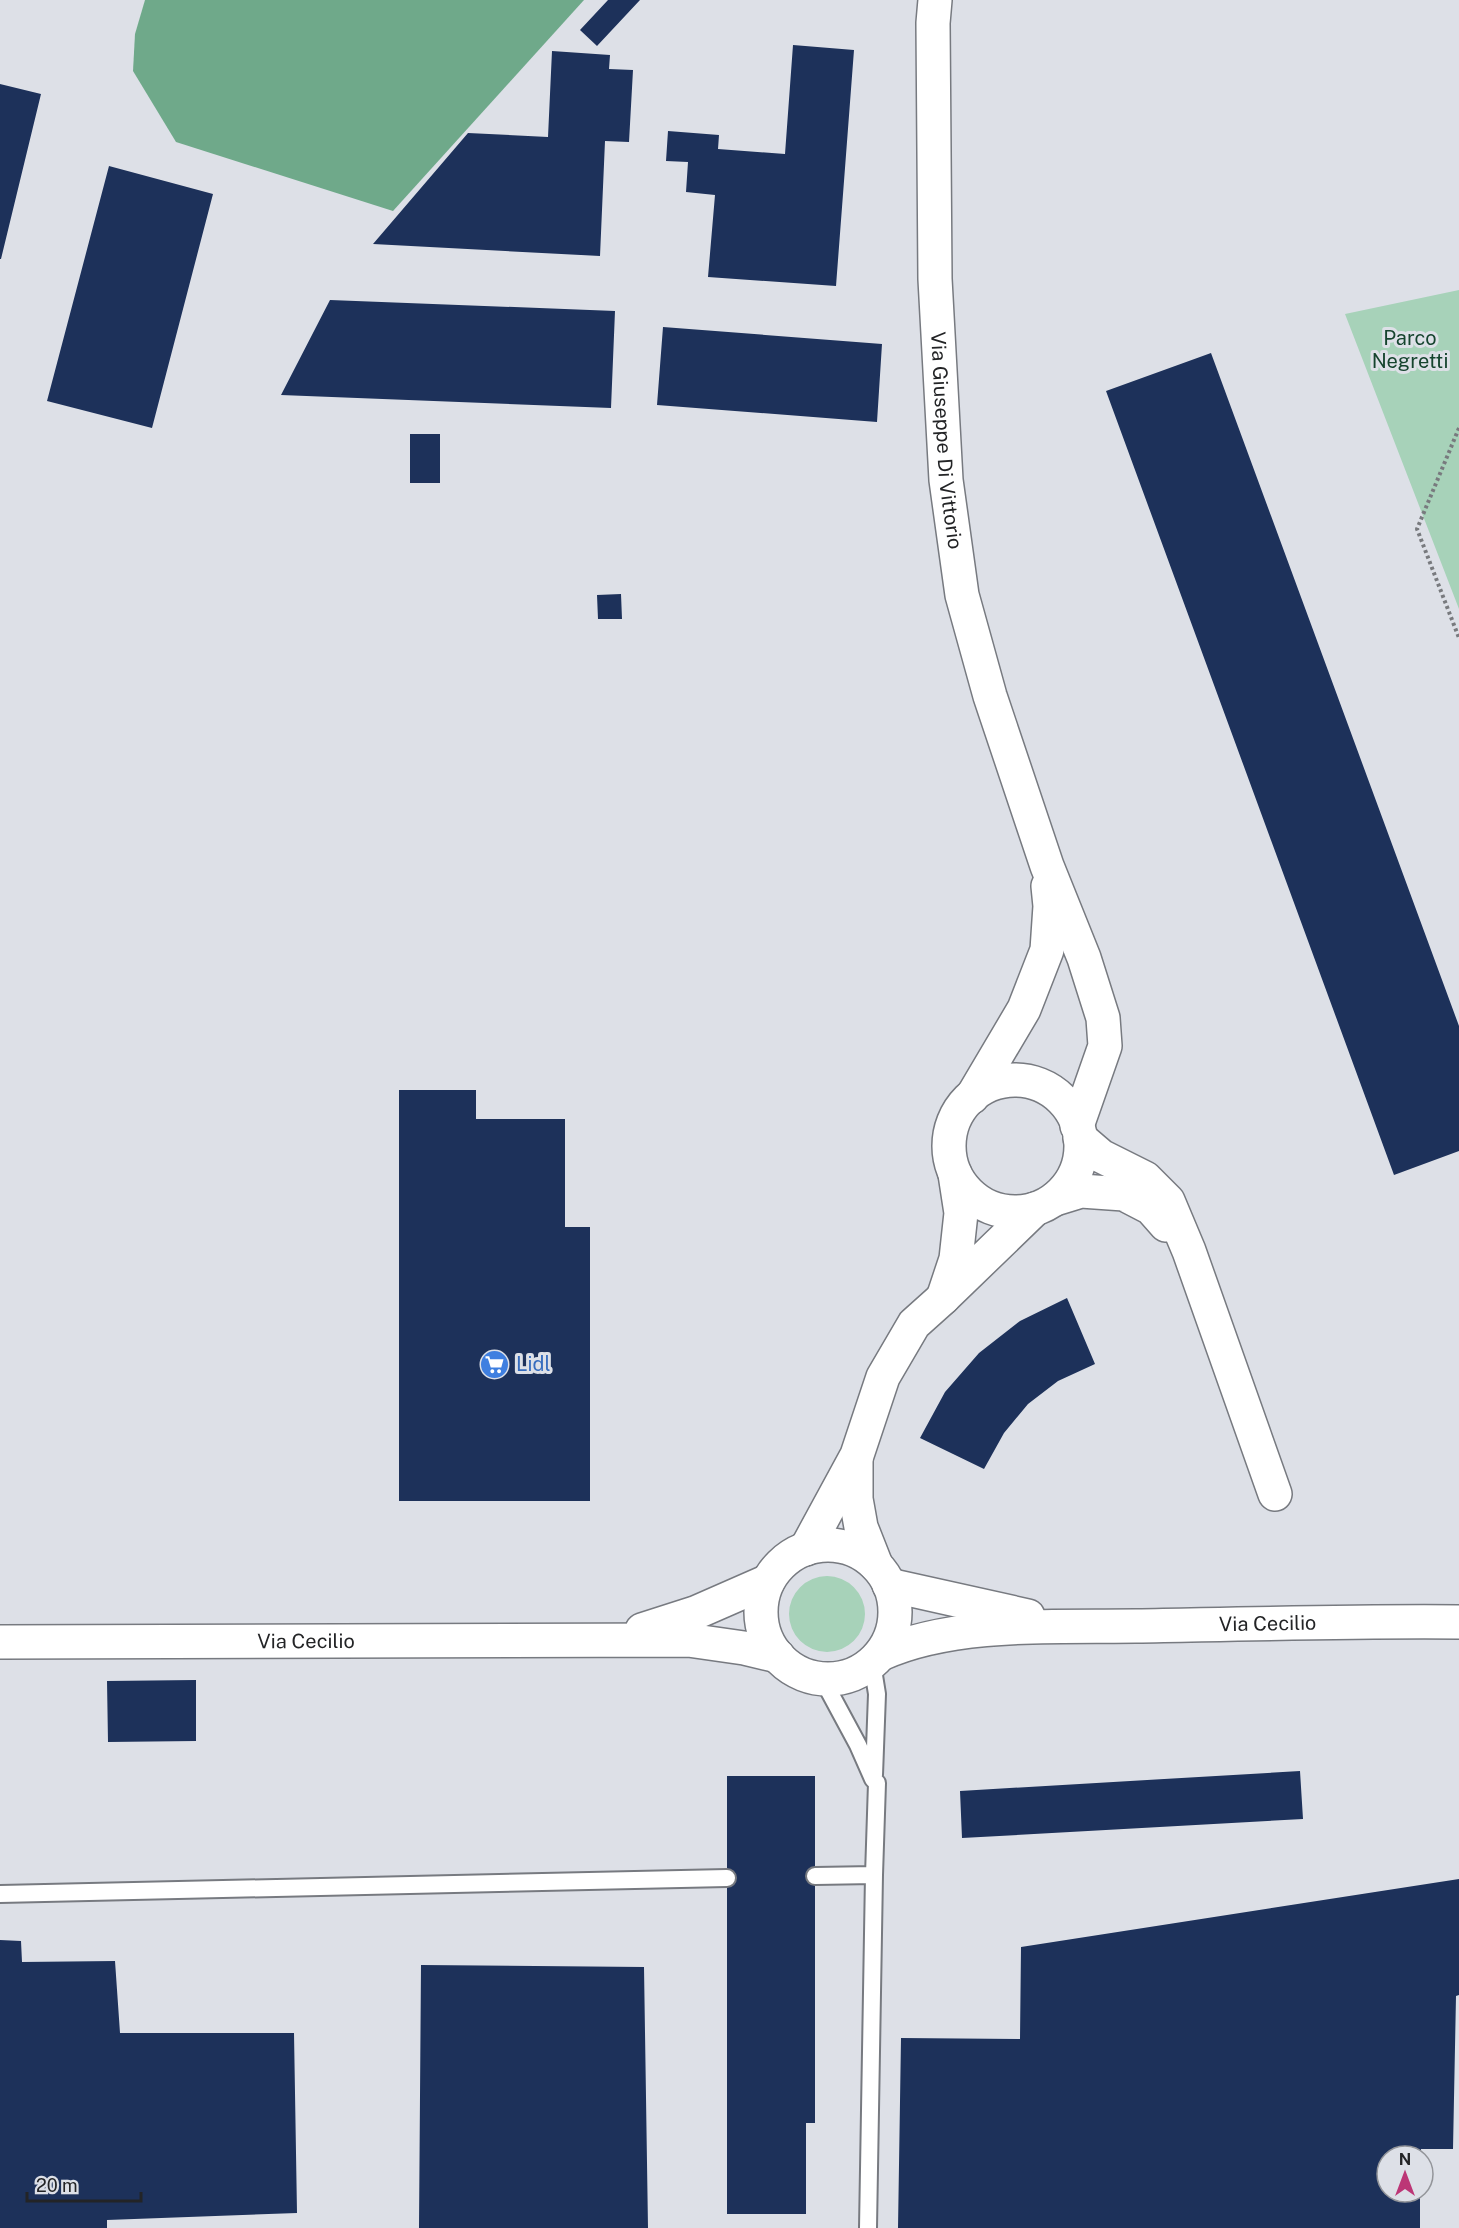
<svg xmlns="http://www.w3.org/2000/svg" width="1459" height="2228" font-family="'Public Sans',sans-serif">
<rect width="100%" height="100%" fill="#dde0e7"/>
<path fill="#a7d2b9" d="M1459,290V609L1345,314Z
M789 1614a38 38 0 1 1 76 0a38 38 0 1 1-76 0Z"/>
<path fill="#6fa98a" d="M145,0H584L393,211L176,142L133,71L135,34Z"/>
<path fill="#1d315a" d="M608,0H640L597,46L580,30Z
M793,45L854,50L836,286L708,277L715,195L686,192L688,162L666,161L668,131L719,135L718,149L785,154Z
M552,51L610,55L609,69L633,70L629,142L605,141L600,256L373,244L468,133L548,137Z
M0,84L41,94L1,259H0Z
M109,166L213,194L152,428L47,401Z
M330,300L615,311L611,408L281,395Z
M663,327L882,344L877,422L657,405Z
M1211,353L1459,1026V1151L1394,1175L1106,391Z
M410,434H440V483H410Z
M621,594L622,619H598L597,595Z
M399,1090H476V1119H565V1227H590V1501H399Z
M1067,1298L1095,1364L1058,1381L1028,1404L1004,1433L984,1469L920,1438L945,1392L979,1353L1020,1321Z
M196,1680V1741L108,1742L107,1681Z
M1300,1771L1303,1819L962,1838L960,1791Z
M727,1776H815V2123H806V2214H727Z
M1459,1879V1995L1456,1996L1453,2149H1421V2156H1387V2192H1420V2228H898L901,2038L1020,2039L1021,1947Z
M0,1940L21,1941L22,1962L115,1961L120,2033H294L297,2213L107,2220V2228H0Z
M421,1965L644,1967L648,2228H419Z"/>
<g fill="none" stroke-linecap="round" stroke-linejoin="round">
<defs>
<path id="service" d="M872,1663L877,1694L874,1775
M823,1680L858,1745L873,1779L877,1783L874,1875L868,2228
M815,1876L874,1875
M0,1894L727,1878"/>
<g id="minor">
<path id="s1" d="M935,0L933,23L935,279L946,480L962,595L990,696L1047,866L1084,958L1103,1018L1105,1046L1077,1126"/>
<circle cx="1015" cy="1146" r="66"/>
<path d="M972,1097L1024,1009L1047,950L1050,906L1048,886"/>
<path d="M1080,1138L1101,1156L1145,1178L1168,1201L1189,1251L1275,1494"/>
<path d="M955,1174L961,1213L956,1259L943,1298L1035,1209"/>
<path d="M1055,1199L1081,1191L1124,1194L1151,1208L1166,1225"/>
<path d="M856,1460V1499L861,1527L876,1565"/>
<path d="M806,1549L857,1455L883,1377L914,1324L943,1298"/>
</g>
<g id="primary">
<circle cx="828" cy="1612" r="67"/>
<path d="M889,1585L1028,1616"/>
<path d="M642,1630L695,1613L768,1581"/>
<path id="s2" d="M0,1642L688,1640L744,1648L778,1656"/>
<path id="s3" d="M881,1654C953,1621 1057,1627 1136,1626C1244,1624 1351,1621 1459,1622"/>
</g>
</defs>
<use href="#service" stroke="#777a80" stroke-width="20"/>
<use href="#minor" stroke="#777a80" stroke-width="36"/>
<use href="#primary" stroke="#777a80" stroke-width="36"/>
<path stroke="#787a7e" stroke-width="4" stroke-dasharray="3 3" stroke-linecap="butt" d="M1459,428L1417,529L1459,638"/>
<use href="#service" stroke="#fff" stroke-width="16"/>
<use href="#minor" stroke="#fff" stroke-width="33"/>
<use href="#primary" stroke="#fff" stroke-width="33"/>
</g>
<defs>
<symbol id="supermarket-disc" viewBox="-11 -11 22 22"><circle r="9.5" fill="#3f7fe0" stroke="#dde0e7"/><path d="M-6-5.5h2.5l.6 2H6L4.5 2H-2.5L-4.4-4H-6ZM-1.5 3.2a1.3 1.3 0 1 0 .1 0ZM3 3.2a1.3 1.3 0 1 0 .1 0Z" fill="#fff"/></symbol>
</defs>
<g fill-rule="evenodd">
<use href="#supermarket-disc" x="478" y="1348" width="33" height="33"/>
</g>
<g text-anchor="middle" stroke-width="6" stroke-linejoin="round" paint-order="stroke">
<g font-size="20" fill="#15442e" stroke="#dde0e7">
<text x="1410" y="345">Parco<tspan x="1410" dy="23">Negretti</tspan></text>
</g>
<g font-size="20" fill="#232426" stroke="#dde0e7">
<text dy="7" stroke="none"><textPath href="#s1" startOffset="441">Via Giuseppe Di Vittorio</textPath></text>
<text dy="7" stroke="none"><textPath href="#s3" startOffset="390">Via Cecilio</textPath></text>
<text dy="7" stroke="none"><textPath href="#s2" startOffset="306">Via Cecilio</textPath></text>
</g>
<g font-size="20" fill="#366cbe" stroke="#dde0e7" text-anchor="start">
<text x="516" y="1371">Lidl</text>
</g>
</g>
<g transform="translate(1405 2174)"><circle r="28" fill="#dde0e7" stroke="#93959a" stroke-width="1.5"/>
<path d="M0-4.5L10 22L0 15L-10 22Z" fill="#bc3676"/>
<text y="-9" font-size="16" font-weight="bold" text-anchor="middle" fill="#232426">N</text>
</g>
<path d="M27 2192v9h114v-9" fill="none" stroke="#232426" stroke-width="3"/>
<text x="36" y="2192" font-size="18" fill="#232426" stroke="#dde0e7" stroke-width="4.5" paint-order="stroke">20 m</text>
</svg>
